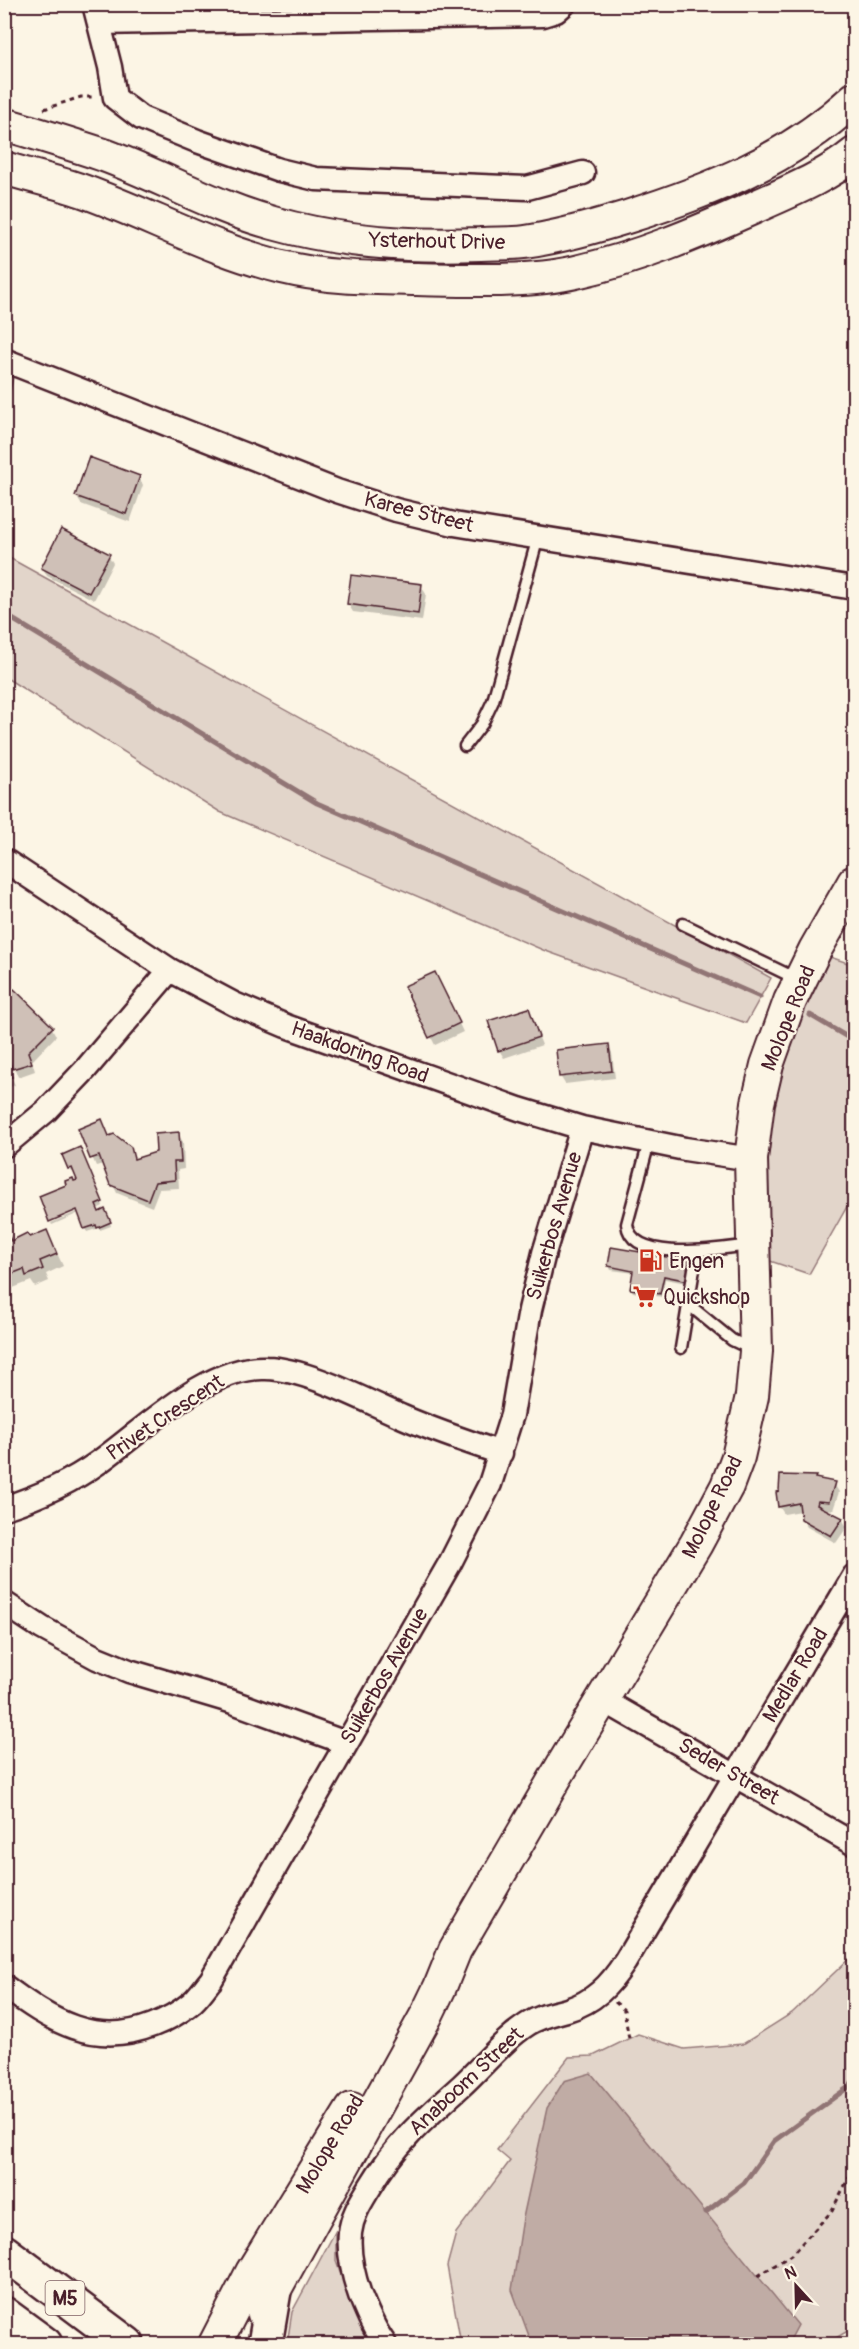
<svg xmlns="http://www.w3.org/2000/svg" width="859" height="2349" font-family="Pangolin,sans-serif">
<rect width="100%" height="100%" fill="#fcf5e5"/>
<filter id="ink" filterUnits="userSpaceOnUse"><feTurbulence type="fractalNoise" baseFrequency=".0167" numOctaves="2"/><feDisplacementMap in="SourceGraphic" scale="12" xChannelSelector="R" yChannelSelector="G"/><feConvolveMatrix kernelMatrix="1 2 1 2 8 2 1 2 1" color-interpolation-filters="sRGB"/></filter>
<g filter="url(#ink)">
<path fill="#e2d5ca" stroke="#967a7a" stroke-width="1.5" d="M5,376L13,377L5,416L4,376Z
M4,555L771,978L746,1023L543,950L220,812L8,679L4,677Z
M827,956L854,965V1194L809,1274L767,1260L764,1164L774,1076Z
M854,1954V2293L851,2329L826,2344H461L447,2266L456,2233L510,2161L497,2150L569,2057L593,2056L638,2034L684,2049L743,2044L792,2013Z
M336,2230V2261L356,2317L374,2344H287L292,2312Z"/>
<path fill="#c0aca5" stroke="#917474" stroke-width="1.5" d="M591,2073L798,2325L788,2344H532L512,2290L523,2218L547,2108L564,2081Z"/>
<path fill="#0003" d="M139,477L143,485L130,522L81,504L76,496Z
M108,555L113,563L94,600L47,576L43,568Z
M421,586L426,594L422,621L353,612L348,604Z
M439,981L463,1032L435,1045L406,987Z
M14,991L52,1028L56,1036L32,1061L35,1071L18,1077L4,1041Z
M528,1010L542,1045L504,1058L499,1050Z
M608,1045L612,1053L615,1078L565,1084L560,1076Z
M4,1061L15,1085L4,1090Z
M102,1121L110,1137L129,1148L136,1160L158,1153L178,1134L183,1142L184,1169L178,1170L179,1188L159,1189L152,1207L117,1193L103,1164L96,1166L80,1130Z
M82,1152L103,1206L97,1209L98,1214H107L111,1226L100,1230L99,1228L87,1232L79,1213L52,1225L51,1223L84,1209L74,1183L79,1181L74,1171L71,1172L69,1169L64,1156Z
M4,1214L11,1232L9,1234L12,1242L29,1239L47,1232L63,1266L46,1274L49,1281L35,1287L31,1281L8,1290L4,1284Z
M692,1262L691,1284L665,1279L662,1297L633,1292L631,1289L634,1273L611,1270L609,1266Z
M815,1477L816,1479L834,1484L839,1492L833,1510L822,1508L842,1519L847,1527L836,1543L807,1527L802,1519L801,1511L784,1514L779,1506Z"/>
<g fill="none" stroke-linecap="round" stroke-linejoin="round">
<path stroke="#917474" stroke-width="5" d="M4,614L317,803L760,997
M810,1015L854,1041
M706,2212L744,2183L774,2141L850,2086L854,2079"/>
</g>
<path fill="#cfc0b7" stroke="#4a1f2b" stroke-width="1.5" d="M89,457L140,476L126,514L75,496Z
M61,529L110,554L89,593L41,568Z
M351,575L422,584L418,614L347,604Z
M435,972L460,1023L429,1038L404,986Z
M14,989L53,1027L28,1052L32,1063L12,1069L4,1045V998Z
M529,1008L539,1037L498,1051L488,1021Z
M609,1044L612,1071L559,1077L556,1050Z
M4,1060L12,1077L4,1080Z
M102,1119L109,1136L114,1134L131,1147L134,1159L156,1152L155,1134L179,1132L181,1162H174L175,1180L155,1182L148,1200L110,1185L99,1156L90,1159L78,1129Z
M80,1147L103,1202L96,1205L99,1212L105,1209L111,1222L97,1228L96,1225L84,1229L77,1210L49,1222L39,1196L66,1185L65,1181L73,1178L74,1181L77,1180L72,1168L68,1169L62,1155Z
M4,1225L11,1241L27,1233L30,1237L47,1230L57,1254L40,1261L43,1269L26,1276L24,1269L4,1277Z
M611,1247L693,1261L689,1281L664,1276L660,1294L630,1289L633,1271L608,1266Z
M780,1475L816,1476L815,1478L835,1482L829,1502L818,1501L817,1505L843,1518L831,1536L801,1519L799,1503L778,1507L776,1492L779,1491Z"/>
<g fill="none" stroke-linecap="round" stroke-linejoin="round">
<defs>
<path id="lane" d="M465,746L482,724L493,701L538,537
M683,924L797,979
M649,1142L627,1224C631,1265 723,1248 751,1245
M688,1304L732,1340L753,1350
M681,1348L697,1251"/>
<path id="street" d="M94,4L110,67L115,98L141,118L197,141L279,170L316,179L527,188L583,173
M99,23L543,15L556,11L564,4
M4,360L337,491L396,510L454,524L854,588
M4,860L170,970L234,1004L286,1026L519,1109L582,1128L685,1149L751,1159
M4,1146L46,1111L85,1070L170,970
M4,1508C38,1497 70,1483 99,1462C144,1430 208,1365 266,1368C307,1369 364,1400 403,1417C435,1431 468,1442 501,1453
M4,1603L42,1628L97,1658L129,1671L230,1701L346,1743
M603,1700L854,1844
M4,1986C51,2021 94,2048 153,2025C166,2020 179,2013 190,2004C198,1998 204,1988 211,1980L450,1563L490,1484L512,1415L530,1310L544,1253L582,1128
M385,2344C374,2330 367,2312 360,2295C353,2275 348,2254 350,2233C352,2215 361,2202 370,2187C396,2143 424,2119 461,2086C483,2066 503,2040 528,2024C540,2016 553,2014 567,2010C594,2002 610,1985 625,1962L854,1576"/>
<path id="secondary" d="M4,124C38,134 71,144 104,155C161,176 214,207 273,223C340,242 410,247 480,244C495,243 510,244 525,242C560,237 594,227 627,217C712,190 788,160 854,99
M4,168C30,176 57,182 83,191C150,215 212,250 282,267C326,278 373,278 417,279C466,280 528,283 576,272C638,258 697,233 755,207C788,192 826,177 854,154
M264,2314L274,2291L426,2016L440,1987L455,1950L564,1763L696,1544L727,1486L738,1457L752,1396L756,1351L751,1159L758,1103L767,1065L790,1001L815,950L854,882
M215,2344L252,2272L352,2109"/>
<path id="primary" d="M4,2252L127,2344
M4,2314L45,2344
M265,2344L274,2291"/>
</defs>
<use href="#lane" stroke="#4a1f2b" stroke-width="15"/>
<use href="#street" stroke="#4a1f2b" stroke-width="27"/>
<use href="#secondary" stroke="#4a1f2b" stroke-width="36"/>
<use href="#primary" stroke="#4a1f2b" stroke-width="38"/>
<path stroke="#4a1f2b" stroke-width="3" stroke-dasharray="4.5 4.5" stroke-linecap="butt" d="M44,109L81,97H95
M615,2002L624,2010L629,2039
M758,2276L791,2255L831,2212L854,2168"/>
<use href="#lane" stroke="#fcf5e5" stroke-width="10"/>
<use href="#street" stroke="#fcf5e5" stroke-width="22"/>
<use href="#secondary" stroke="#fcf5e5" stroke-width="32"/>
<use href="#primary" stroke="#fcf5e5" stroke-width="33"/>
</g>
</g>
<defs>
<symbol id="fuel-bare" viewBox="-9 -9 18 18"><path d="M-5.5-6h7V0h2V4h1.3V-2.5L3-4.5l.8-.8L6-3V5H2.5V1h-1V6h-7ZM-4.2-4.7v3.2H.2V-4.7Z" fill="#c8321e" stroke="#fcf5e5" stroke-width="2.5" paint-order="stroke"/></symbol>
<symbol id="supermarket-bare" viewBox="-9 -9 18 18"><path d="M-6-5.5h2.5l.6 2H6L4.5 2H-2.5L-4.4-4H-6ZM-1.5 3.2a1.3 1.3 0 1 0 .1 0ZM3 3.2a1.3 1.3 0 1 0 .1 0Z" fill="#c8321e" stroke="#fcf5e5" stroke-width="2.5" paint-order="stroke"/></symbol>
</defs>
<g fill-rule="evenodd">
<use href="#fuel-bare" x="634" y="1244" width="33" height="33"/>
<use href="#supermarket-bare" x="628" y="1280" width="33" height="33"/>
</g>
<g text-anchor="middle" stroke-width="4.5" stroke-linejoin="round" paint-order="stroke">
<rect fill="#fcf5e5" stroke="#7f5f63" stroke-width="1.5" x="45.5" y="2281" width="39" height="34" rx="4.5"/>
<g font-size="20" font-weight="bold" fill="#4a1f2b">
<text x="65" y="2305">M5</text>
</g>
<g font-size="21" fill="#4a1f2b" stroke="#fcf5e5">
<text transform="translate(437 241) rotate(1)" y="7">Ysterhout Drive</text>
<text transform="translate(419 512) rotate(14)" y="7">Karee Street</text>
<text transform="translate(788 1018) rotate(-68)" y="7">Molope Road</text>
<text transform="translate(360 1052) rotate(20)" y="7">Haakdoring Road</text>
<text transform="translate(554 1226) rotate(-74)" y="7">Suikerbos Avenue</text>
<text transform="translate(165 1417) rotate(-34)" y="7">Privet Crescent</text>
<text transform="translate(712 1507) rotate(-64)" y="7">Molope Road</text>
<text transform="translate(795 1675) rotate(-59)" y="7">Medlar Road</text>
<text transform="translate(384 1676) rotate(-60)" y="7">Suikerbos Avenue</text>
<text transform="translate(729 1771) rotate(30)" y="7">Seder Street</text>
<text transform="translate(466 2081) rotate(-43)" y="7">Anaboom Street</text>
<text transform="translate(330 2144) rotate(-59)" y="7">Molope Road</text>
</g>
<g font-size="21" fill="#4a1f2b" stroke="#fcf5e5" text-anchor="start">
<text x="669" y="1268">Engen</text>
<text x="663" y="1304">Quickshop</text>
</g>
</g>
<rect width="859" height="2349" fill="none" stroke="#fcf5e5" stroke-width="24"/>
<rect x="12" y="12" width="835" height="2325" fill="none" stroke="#4a1f2b" stroke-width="2" filter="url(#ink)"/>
<g transform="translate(796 2286) rotate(338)" stroke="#fcf5e5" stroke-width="4.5" paint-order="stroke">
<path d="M0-4.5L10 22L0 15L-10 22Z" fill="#4a1f2b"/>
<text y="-9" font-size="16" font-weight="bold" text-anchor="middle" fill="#4a1f2b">N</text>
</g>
</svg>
